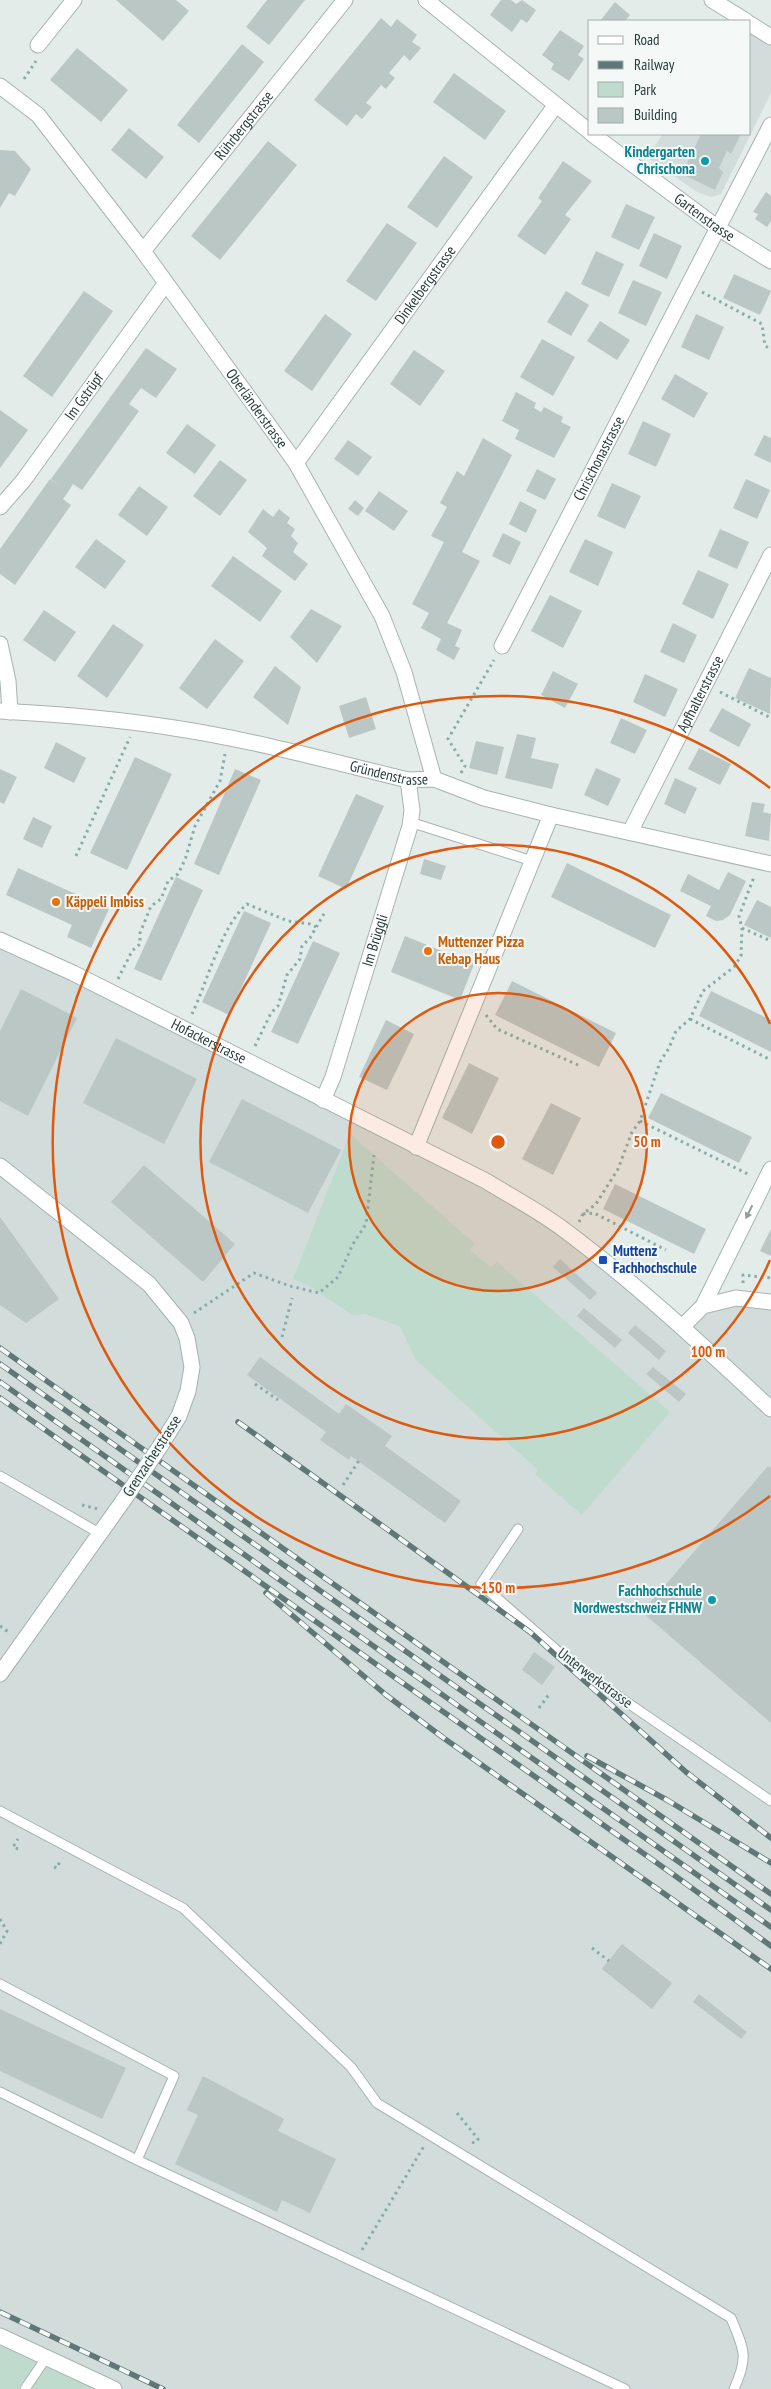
<svg xmlns="http://www.w3.org/2000/svg" width="771" height="2389" font-family="'PT Sans Narrow',sans-serif">
<rect width="100%" height="100%" fill="#e4ecea"/>
<path fill="#d2dcda" d="M750,27L771,42V93L721,194L711,197L697,192L647,157L663,134H750Z
M0,940L535,1211L681,1327L703,1306L771,1302V2389H114L0,2336Z"/>
<path fill="#bfdbce" d="M350,1134L475,1244L470,1250L491,1267L497,1262L670,1412L582,1515L535,1474L538,1470L416,1360L400,1326L365,1314L352,1315L308,1285L293,1279Z
M0,2336L114,2389H0Z"/>
<path fill="#bac7c4" d="M116,0H176L189,11L163,41Z
M267,0H305L269,45L246,27Z
M501,0H511L516,4L522,0L536,10L527,23L521,19L512,32L490,15Z
M615,2L630,15L625,21H600Z
M381,18L391,27L397,19L417,35L412,42L421,48L410,61L404,55L389,73L395,78L386,89L381,85L366,103L372,107L362,119L356,114L347,126L314,100Z
M560,30L584,46L578,55L584,59L569,81L551,69L554,64L542,55Z
M242,44L264,62L199,143L177,125Z
M77,48L128,90L101,122L50,80Z
M454,73L506,111L485,140L433,102Z
M129,128L164,157L146,179L111,150Z
M701,134H741L731,154L727,151L719,168L723,172L715,190L682,174Z
M268,141L297,165L220,260L191,236Z
M0,150L15,151L31,169L15,196L9,193L0,208Z
M444,156L473,177L437,228L407,207Z
M563,161L592,181L565,215L571,219L545,255L517,236L542,201L538,198Z
M766,192L771,196V221L767,227L755,219L758,214L753,212Z
M626,204L655,217L639,250L611,237Z
M387,223L417,243L376,301L346,281Z
M654,233L682,246L667,279L639,266Z
M596,251L624,264L609,297L581,284Z
M734,274L771,291L760,315L723,298Z
M633,280L662,292L646,326L618,313Z
M84,291L113,311L52,397L23,376Z
M566,291L589,305L571,336L547,322Z
M325,314L352,334L312,391L284,371Z
M696,314L724,327L709,360L681,347Z
M600,321L630,340L617,360L587,341Z
M542,339L575,357L553,396L520,377Z
M146,348L177,369L156,398L141,388L129,404L139,411L82,490L73,484L68,492L63,499L71,505L15,585L0,574V549L50,479L59,485L51,479Z
M414,350L445,371L420,406L390,384Z
M675,374L708,393L694,418L661,399Z
M516,392L536,403L534,408L541,412L544,407L563,417L561,422L571,427L554,458L515,439L519,430L502,421Z
M0,410L28,430L0,468Z
M643,421L671,434L656,467L628,454Z
M187,424L216,445L195,474L166,453Z
M764,435L771,438V463L754,455Z
M483,438L512,455L462,552L480,561L447,623L462,630L455,646L460,648L454,660L436,650L441,639L421,628L429,613L412,604L444,542L431,536L447,507L440,503L457,471L464,476Z
M348,440L372,457L358,476L334,459Z
M220,460L247,480L220,516L193,496Z
M537,469L556,479L545,500L526,491Z
M746,479L770,490L757,519L733,508Z
M612,483L641,496L625,529L597,516Z
M139,486L168,507L147,536L118,515Z
M379,491L408,511L394,531L365,511Z
M355,500L364,508L358,516L348,509Z
M520,501L537,510L526,533L509,524Z
M263,509L273,517L279,509L290,518L287,523L295,529L291,536L298,543L293,552L308,564L295,581L262,556L267,548L248,532Z
M720,529L749,542L737,569L708,556Z
M503,533L521,542L510,565L492,556Z
M96,539L126,561L105,589L75,567Z
M585,539L613,552L598,586L569,572Z
M233,556L282,591L260,622L211,586Z
M698,570L729,584L713,619L682,604Z
M550,595L582,611L563,648L531,631Z
M311,609L342,626L317,663L290,637Z
M44,610L76,632L55,662L23,640Z
M673,623L697,635L684,663L660,652Z
M113,624L144,645L107,698L77,676Z
M215,639L244,661L207,709L179,688Z
M275,666L301,687L288,725L253,697Z
M749,668L771,678L770,714L735,698Z
M553,671L578,684L565,708L541,695Z
M645,674L678,689L665,717L633,702Z
M366,697L376,729L349,738L339,706Z
M722,708L751,724L739,747L709,731Z
M621,718L647,730L635,754L610,743Z
M517,734L536,738L531,758L559,764L552,789L505,778Z
M476,741L504,747L497,775L469,768Z
M56,742L86,758L74,783L44,768Z
M699,748L731,764L720,785L688,769Z
M135,757L172,774L127,870L90,853Z
M596,768L621,779L608,806L584,795Z
M0,769L17,777L4,804L0,802Z
M235,769L261,780L219,875L194,864Z
M675,778L697,788L685,814L664,804Z
M356,794L384,806L346,889L318,876Z
M752,802L765,804L763,812L771,814L769,841L745,836Z
M33,817L52,826L42,848L23,839Z
M424,859L446,866L441,880L420,874Z
M567,863L671,915L655,948L551,897Z
M18,868L109,909L91,948L67,937L72,925L6,895Z
M728,872L746,881L730,915L723,920L716,921L706,916L711,906L680,891L688,874L719,890Z
M176,877L203,890L161,981L134,969Z
M757,900L771,907V938L744,925Z
M244,911L271,923L229,1015L202,1002Z
M405,936L474,964L460,1000L391,972Z
M313,941L340,953L298,1044L271,1032Z
M512,981L616,1033L599,1067L495,1015Z
M21,989L77,1018L28,1116L0,1101V1031Z
M711,991L771,1020V1052L699,1016Z
M386,1020L414,1034L387,1090L359,1077Z
M116,1038L197,1079L164,1144L83,1103Z
M469,1063L499,1078L472,1134L442,1118Z
M661,1093L752,1137L739,1163L648,1118Z
M242,1099L341,1150L308,1213L209,1162Z
M551,1103L581,1118L553,1175L522,1159Z
M144,1165L235,1244L203,1282L111,1202Z
M615,1184L706,1229L694,1254L603,1209Z
M0,1217L59,1299L26,1323L0,1305Z
M771,1229V1256L760,1251Z
M560,1259L597,1293L590,1300L553,1267Z
M584,1308L622,1340L615,1348L577,1316Z
M635,1325L666,1351L659,1360L628,1333Z
M260,1357L339,1414L346,1404L392,1436L385,1446L461,1501L445,1523L351,1456L349,1460L320,1440L326,1432L247,1375Z
M653,1367L686,1394L679,1402L646,1374Z
M768,1466L771,1468V1723L642,1612Z
M534,1652L555,1667L542,1685L522,1670Z
M622,1944L672,1983L652,2009L602,1969Z
M699,1994L747,2032L741,2039L693,2002Z
M0,2009L126,2068L102,2119L0,2071Z
M203,2076L284,2119L278,2131L336,2159L310,2213L282,2200L277,2212L175,2164L198,2115L187,2110Z"/>
<g fill="none" stroke-linecap="round" stroke-linejoin="round">
<defs>
<path id="lane" d="M410,822L532,861
M0,1476L99,1533
M518,1529L481,1584L577,1668L771,1801
M0,1811L183,1908L351,2067L377,2103L731,2318C744,2350 749,2356 734,2389
M0,1984L174,2076L137,2160
M0,2092L137,2160L625,2389
M25,2389L46,2358"/>
<g id="street">
<path d="M426,0L590,132"/>
<path d="M712,0L746,21"/>
<path d="M750,24L771,37"/>
<path d="M38,45L74,0"/>
<path id="s1" d="M0,86L38,115L143,251L296,463L382,616L404,672L434,779"/>
<path id="s2" d="M592,134L718,228L771,261"/>
<path id="s3" d="M143,251L345,0"/>
<path id="s4" d="M296,463L555,106"/>
<path id="s5" d="M0,507L23,481L166,283"/>
<path d="M0,644L8,681L10,712"/>
<path id="s6" d="M502,646L771,125"/>
<path id="s7" d="M0,711C58,714 117,719 174,728C253,740 330,761 408,780L434,779L484,798L551,815L771,864"/>
<path id="s8" d="M630,832L771,555"/>
<path id="s9" d="M323,1100L333,1077L410,826L412,810L408,780"/>
<path d="M416,1147L551,815"/>
<path d="M703,1306L771,1169"/>
<path d="M682,1327L703,1306L736,1298L771,1302"/>
<path d="M0,2336L114,2389"/>
</g>
<g id="secondary">
<path id="s10" d="M0,940L73,973L486,1181C512,1197 539,1211 563,1229C637,1284 704,1347 771,1409"/>
<path d="M0,1166L149,1284L181,1323L187,1338L192,1367L188,1391L179,1416L161,1445"/>
<path d="M0,1674L123,1501"/>
</g>
</defs>
<use href="#lane" stroke="#a7b4b2" stroke-width="11"/>
<use href="#street" stroke="#a7b4b2" stroke-width="17"/>
<use href="#secondary" stroke="#a0b4b2" stroke-width="17"/>
<path stroke="#88acaa" stroke-width="3" stroke-dasharray="2.5 4" stroke-linecap="butt" d="M24,79L36,61
M702,292L762,324L765,346L771,349
M720,692L771,718
M461,773L465,766L448,739L494,660
M76,856L130,737
M742,928L771,941
M118,979L132,951L140,944V933L151,906L161,899L168,881L178,874L185,860L195,826L220,781L225,754
M192,1014C207,983 221,926 247,904L288,921L310,924L316,927
M486,1015L497,1029L578,1065
M690,1019L771,1060
M255,1046L271,1013L278,1006L287,975L300,959L302,946L310,938L325,912
M640,1121L750,1175
M583,1214L594,1213L666,1250
M579,1222L583,1214L596,1204L618,1169L632,1132L640,1121L660,1062L669,1048L676,1031L690,1019L703,991L734,967L741,956L742,928L739,916L754,877
M743,1283V1275L771,1278
M194,1313L254,1273L290,1286L319,1293L338,1277L353,1244L366,1224L374,1155
M282,1337L292,1298
M255,1384L278,1400
M343,1485L360,1459
M82,1505L98,1509
M0,1626L10,1633
M539,1708L550,1693
M18,1849L13,1847L18,1839
M54,1867L57,1868L60,1861
M0,1919L7,1931L0,1944
M592,1948L609,1961
M457,2113L478,2139L475,2143L470,2142
M362,2250L424,2146"/>
<use href="#lane" stroke="#fff" stroke-width="9"/>
<use href="#street" stroke="#fff" stroke-width="15"/>
<use href="#secondary" stroke="#fff" stroke-width="15"/>
<defs>
<path id="rail" d="M0,1348L771,1894
M0,1364L771,1910
M0,1382L771,1927
M0,1398L674,1875L771,1946
M238,1422L530,1632L686,1772L771,1838
M266,1593L386,1695L445,1739L771,1969
M587,1756L667,1800L771,1863
M0,2312L163,2389"/>
</defs>
<use href="#rail" stroke="#607777" stroke-width="5.5"/>
<use href="#rail" stroke="#f4f9f8" stroke-width="4" stroke-dasharray="11" stroke-linecap="butt"/>
<defs>
<path id="secondary-bridge" d="M123,1501L161,1445"/>
</defs>
<use href="#secondary-bridge" stroke="#a0b4b2" stroke-width="17" stroke-linecap="butt"/>
<use href="#secondary-bridge" stroke="#fff" stroke-width="15"/>
</g>
<defs><path id="oneway-solid" d="M-6-.8H1V-3.2L6.5 0L1 3.2V.8H-6Z" transform="scale(1.25)"/></defs>
<use fill="#929e9d" href="#oneway-solid" transform="translate(749 1212) rotate(116)"/>
<circle cx="498" cy="1142" r="149" fill="#de580e" fill-opacity=".12"/>
<g fill="none" stroke="#de580e" stroke-width="2.5">
<circle cx="498" cy="1142" r="149"/>
<path d="M770 1260A297 297 0 1 1 770 1024"/>
<path d="M770 1496A446 446 0 1 1 770 788"/>
</g>
<g fill="#0f9aa8" stroke="#f4f9f8" stroke-width="2">
<circle cx="705" cy="161" r="5"/>
<circle cx="712" cy="1600" r="5"/>
</g>
<g fill="#e8710a" stroke="#f4f9f8" stroke-width="2">
<circle cx="56" cy="902" r="5"/>
<circle cx="428" cy="951" r="5"/>
</g>
<rect fill="#1a4fb4" stroke="#f4f9f8" stroke-width="2" x="598" y="1255" width="10" height="10" rx="2.5"/>
<g text-anchor="middle" stroke-width="4" stroke-linejoin="round" paint-order="stroke">
<g font-size="15" fill="#253c3b" stroke="#f4f9f8">
<text dy="5" stroke="none"><textPath href="#s3" startOffset="161">Rührbergstrasse</textPath></text>
<text dy="5" stroke="none"><textPath href="#s2" startOffset="140">Gartenstrasse</textPath></text>
<text dy="5" stroke="none"><textPath href="#s4" startOffset="220">Dinkelbergstrasse</textPath></text>
<text dy="5" stroke="none"><textPath href="#s5" startOffset="139">Im Gstrüpf</textPath></text>
<text dy="5" stroke="none"><textPath href="#s1" startOffset="414">Oberländerstrasse</textPath></text>
<text dy="5" stroke="none"><textPath href="#s6" startOffset="211">Chrischonastrasse</textPath></text>
<text dy="5" stroke="none"><textPath href="#s8" startOffset="155">Apfhalterstrasse</textPath></text>
<text dy="5" stroke="none"><textPath href="#s7" startOffset="395">Gründenstrasse</textPath></text>
<text dy="5" stroke="none"><textPath href="#s9" startOffset="168">Im Brüggli</textPath></text>
<text dy="5" stroke="none"><textPath href="#s10" startOffset="232">Hofackerstrasse</textPath></text>
<text transform="translate(152 1456) rotate(-57)" y="5">Grenzacherstrasse</text>
<text transform="translate(595 1678) rotate(37)" y="5">Unterwerkstrasse</text>
</g>
<g font-size="15" font-weight="bold" fill="#0d838f" stroke="#f4f9f8" text-anchor="end">
<text x="695" y="157">Kindergarten<tspan x="695" dy="17">Chrischona</tspan></text>
<text x="702" y="1596">Fachhochschule<tspan x="702" dy="17">Nordwestschweiz FHNW</tspan></text>
</g>
<g font-size="15" font-weight="bold" fill="#c56008" stroke="#f4f9f8" text-anchor="start">
<text x="66" y="907">Käppeli Imbiss</text>
<text x="438" y="947">Muttenzer Pizza<tspan x="438" dy="17">Kebap Haus</tspan></text>
</g>
<g font-size="15" font-weight="bold" fill="#164399" stroke="#f4f9f8" text-anchor="start">
<text x="613" y="1256">Muttenz<tspan x="613" dy="17">Fachhochschule</tspan></text>
</g>
</g>
<circle cx="498" cy="1142" r="8" fill="#de580e" stroke="#f4f9f8" stroke-width="2.5"/>
<g font-size="15" text-anchor="middle" font-weight="bold" fill="#de580e" stroke="#f4f9f8" stroke-width="4" stroke-linejoin="round" paint-order="stroke">
<text x="647" y="1147">50 m</text>
<text x="708" y="1357">100 m</text>
<text x="498" y="1593">150 m</text>
</g>
<rect x="588" y="20" width="162" height="115" fill="#f4f9f8" stroke="#a1adac"/>
<rect x="598" y="36" width="25" height="8" fill="#ffffff" stroke="#a1adac"/>
<text x="634" y="45" font-size="15" fill="#253c3b">Road</text>
<rect x="598" y="61" width="25" height="8" fill="#607777" stroke="#a1adac"/>
<text x="634" y="70" font-size="15" fill="#253c3b">Railway</text>
<rect x="598" y="82" width="25" height="15" fill="#bfdbce" stroke="#a1adac"/>
<text x="634" y="95" font-size="15" fill="#253c3b">Park</text>
<rect x="598" y="108" width="25" height="15" fill="#bac7c4" stroke="#a1adac"/>
<text x="634" y="120" font-size="15" fill="#253c3b">Building</text>
</svg>
